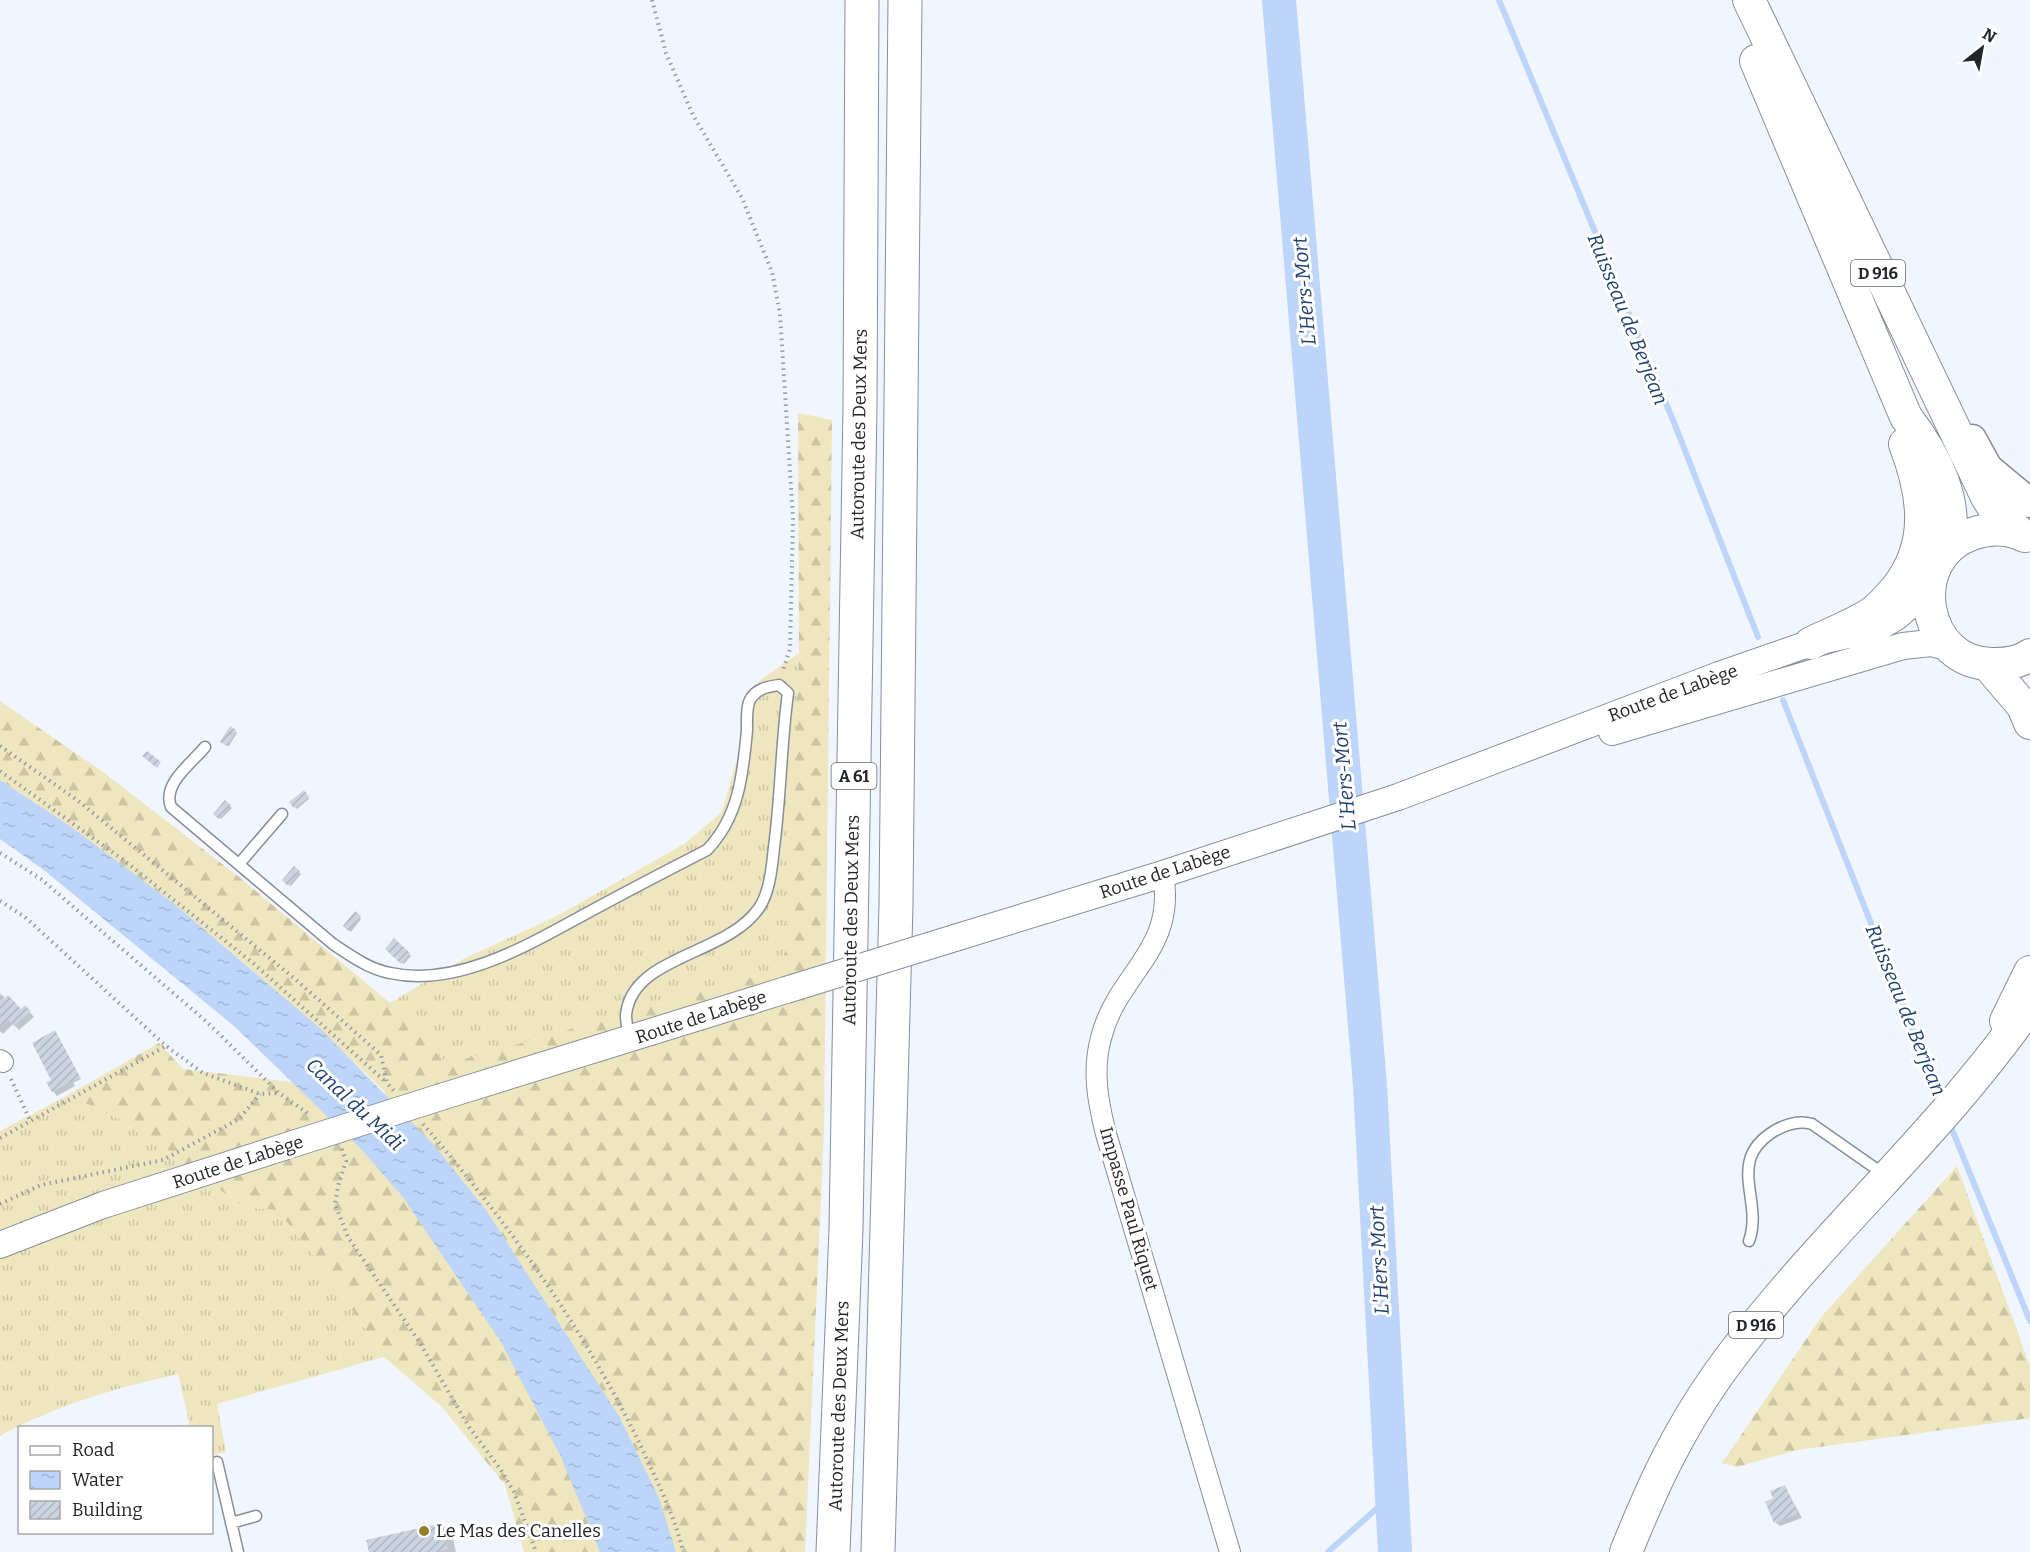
<svg xmlns="http://www.w3.org/2000/svg" width="2030" height="1552" font-family="Bitter,serif">
<defs>
<pattern id="grass-tufts" width="24" height="20" patternUnits="userSpaceOnUse" patternTransform="scale(1.5)"><rect width="24" height="20" fill="#eee6bf"/><path d="M3 7l-1-3M5 7V3M7 7l1-3M15 17l-1-3M17 17v-4M19 17l1-3" fill="none" stroke="#ccc5a4"/></pattern>
<pattern id="forest-firs" width="22" height="20" patternUnits="userSpaceOnUse" patternTransform="scale(1.5)"><rect width="22" height="20" fill="#eee6bf"/><path d="M5 1l3.5 6h-7zM16 11l3.5 6h-7z" fill="#ccc5a4"/></pattern>
<pattern id="water-ripples" width="26" height="14" patternUnits="userSpaceOnUse" patternTransform="scale(1.5)"><rect width="26" height="14" fill="#bcd5f9"/><path d="M2 4q2-2 4 0t4 0M15 11q2-2 4 0t4 0" fill="none" stroke="#a1b7d5"/></pattern>
<pattern id="building-hatch" width="6" height="6" patternUnits="userSpaceOnUse" patternTransform="scale(1.5)"><rect width="6" height="6" fill="#ccd4e1"/><path d="M-1 1l2-2M0 6l6-6M5 7l2-2" fill="none" stroke="#afb6c1"/></pattern>
</defs>
<rect width="100%" height="100%" fill="#f1f6fe"/>
<path fill="url(#grass-tufts)" d="M799,653L786,968L447,1064L390,1003L465,958L555,917L684,844L722,812L759,681Z
M68,1095L121,1120L244,1207L277,1210L315,1257L384,1357L217,1404L226,1452L212,1455V1428L190,1427L178,1374C116,1388 56,1405 0,1436V1131Z"/>
<path fill="url(#forest-firs)" d="M798,413L832,420L824,1132L805,1552H524L505,1485L442,1407L384,1357L315,1257L277,1210L244,1207L121,1120L68,1095L159,1043L183,1069L386,1093C267,977 140,871 0,780V701L103,772L239,877L390,1003L447,1064L785,968L799,653Z
M1957,1166L2030,1366V1418L1797,1450L1737,1467L1722,1463L1822,1316Z"/>
<path fill="url(#water-ripples)" d="M0,780L70,826L173,903L321,1029L434,1145L486,1210L619,1416L659,1498L676,1552H600L561,1457L501,1342L402,1196L361,1149L234,1026L45,871L0,839Z"/>
<path fill="#0003" d="M235,731L237,733L229,746L224,744Z
M304,792L309,799L297,809L295,807Z
M225,802L232,808L221,819L215,814Z
M294,868L301,874L291,886L284,880Z
M355,914L361,919L351,932L345,926Z
M395,941L411,956L404,964L387,949Z
M0,994L21,1011L25,1007L34,1017L19,1030L13,1024L3,1034L0,1031Z
M55,1032L81,1079L73,1083L75,1086L57,1096L53,1091Z
M1785,1487L1802,1518L1780,1526L1775,1522V1499Z
M442,1524L452,1534L456,1552H370Z"/>
<g fill="none" stroke-linecap="round" stroke-linejoin="round">
<path stroke="#bcd5f9" stroke-width="6" d="M1499,0L1675,425L1758,637
M1783,700L1941,1101
M1949,1122L2030,1321
M1328,1552L1392,1495"/>
<path stroke="#bcd5f9" stroke-width="34" d="M1279,0L1370,1085L1395,1552"/>
</g>
<path fill="url(#building-hatch)" d="M230,726L236,730L227,746L220,742Z
M147,751L161,762L157,768L142,756Z
M304,790L309,797L294,808L289,802Z
M225,800L231,805L219,819L213,814Z
M294,866L300,871L288,886L282,880Z
M355,911L361,916L348,931L343,926Z
M394,938L410,953L401,964L385,949Z
M0,993L5,998L8,995L21,1009L25,1005L31,1011L14,1026L8,1020L0,1027Z
M55,1030L80,1077L52,1092L46,1082L51,1080L32,1043Z
M1785,1485L1798,1514L1774,1523L1765,1502L1773,1498L1770,1491Z
M442,1523L448,1549L437,1552H369L366,1540Z"/>
<g fill="none" stroke-linecap="round" stroke-linejoin="round">
<defs>
<path id="service" d="M205,747C191,764 162,784 171,807L333,944C351,956 369,969 390,973C463,989 541,937 602,905C637,886 672,868 707,850C739,817 743,774 747,730C747,721 746,705 751,698C758,688 767,687 779,685L788,693C781,744 781,795 774,847C772,866 770,892 759,908C726,956 632,955 626,1015C626,1022 628,1031 629,1038
M239,864L282,814
M1749,1241C1764,1200 1724,1160 1776,1130C1787,1124 1799,1120 1812,1124L1885,1175
M217,1462L238,1552
M231,1523L256,1516"/>
<path id="minor" d="M1163,874C1177,951 1117,973 1101,1038C1092,1071 1098,1102 1106,1134L1230,1552
M0,1060L3,1062"/>
<path id="tertiary" d="M1612,732L1903,646L1931,643L1950,648
M958,937L1163,874L1398,797L1719,675L1811,643L1876,629L1896,617L1916,600L1929,580
M444,1096L786,990
M0,1245L103,1205L296,1143"/>
<path id="secondary" d="M1972,439L1988,468L2030,503"/>
<path id="primary" d="M1749,0L1987,497L1996,511L2022,535
M1756,61L1906,417C1933,452 1961,503 1947,548
M2025,536C2008,528 1989,528 1972,534C1903,558 1922,667 1995,664C2007,664 2020,662 2030,655
M1811,643C1830,634 1851,626 1869,615C1879,609 1888,598 1896,589C1932,544 1924,494 1905,444
M1988,665L2023,706L2030,723
M2006,1021L2030,972
M1626,1552C1652,1487 1677,1433 1717,1376C1811,1244 1938,1138 2030,1005"/>
<path id="motorway" d="M833,1552L846,1229L860,407L862,0
M878,1552L896,905L905,0"/>
</defs>
<use href="#service" stroke="#868e9a" stroke-width="13"/>
<use href="#minor" stroke="#868e9a" stroke-width="22"/>
<use href="#tertiary" stroke="#868e9a" stroke-width="28"/>
<use href="#secondary" stroke="#868e9a" stroke-width="31"/>
<use href="#primary" stroke="#868e9a" stroke-width="34"/>
<use href="#motorway" stroke="#868e9a" stroke-width="35"/>
<path stroke="#969aa0" stroke-width="4" stroke-dasharray="1.5 4.5" stroke-linecap="butt" d="M652,0L666,53L693,115L742,198L772,272L780,314L793,519L790,649L782,673
M0,746L77,800L295,979L381,1055L387,1083L394,1091
M0,771L126,862L253,963L387,1083
M0,853L41,879L208,1023L279,1093L310,1115
M0,901L25,917L166,1046L203,1073L260,1094L278,1093
M11,1079L30,1120
M423,1124C510,1225 588,1334 645,1455C659,1486 676,1519 683,1552
M0,1138L166,1046
M342,1149L346,1161L338,1186L335,1204L348,1237L420,1343L469,1427L501,1470L514,1492L536,1552
M0,1204L41,1185L163,1160L239,1119L260,1094"/>
<use href="#service" stroke="#fff" stroke-width="10"/>
<use href="#minor" stroke="#fff" stroke-width="20"/>
<use href="#tertiary" stroke="#fff" stroke-width="26"/>
<use href="#secondary" stroke="#fff" stroke-width="28"/>
<use href="#primary" stroke="#fff" stroke-width="32"/>
<use href="#motorway" stroke="#fff" stroke-width="33"/>
<defs>
<path id="tertiary-bridge" d="M786,990L958,937
M296,1143L444,1096"/>
</defs>
<use href="#tertiary-bridge" stroke="#868e9a" stroke-width="28" stroke-linecap="butt"/>
<use href="#tertiary-bridge" stroke="#fff" stroke-width="26"/>
</g>
<circle fill="#918027" stroke="#fff" stroke-width="2" cx="424" cy="1531" r="6"/>
<g text-anchor="middle" stroke-width="6" stroke-linejoin="round" paint-order="stroke">
<g fill="#fff" stroke="#646669" stroke-width="1.5">
<rect x="1851" y="260" width="54" height="26" rx="4.5"/>
<rect x="831.5" y="763" width="45" height="26" rx="4.5"/>
<rect x="1729" y="1312" width="54" height="26" rx="4.5"/>
</g>
<g font-size="16" font-weight="bold" fill="#222529">
<text x="1878" y="279">D 916</text>
<text x="854" y="782">A 61</text>
<text x="1756" y="1331">D 916</text>
</g>
<g font-size="18" fill="#222529" stroke="#fff">
<text transform="translate(859 434) rotate(-89)" y="6">Autoroute des Deux Mers</text>
<text transform="translate(1673 693) rotate(-20)" y="6">Route de Labège</text>
<text transform="translate(1165 872) rotate(-18)" y="6">Route de Labège</text>
<text transform="translate(851 920) rotate(-89)" y="6">Autoroute des Deux Mers</text>
<text transform="translate(701 1017) rotate(-18)" y="6">Route de Labège</text>
<text transform="translate(238 1162) rotate(-18)" y="6">Route de Labège</text>
<text transform="translate(1129 1209) rotate(74)" y="6">Impasse Paul Riquet</text>
<text transform="translate(839 1406) rotate(-88)" y="6">Autoroute des Deux Mers</text>
</g>
<g font-size="18" fill="#222529" stroke="#fff" text-anchor="start">
<text x="436" y="1537">Le Mas des Canelles</text>
</g>
<g font-size="20" font-style="italic" fill="#21406e" stroke="#fff">
<text transform="translate(1304 291) rotate(-95)" y="7">L'Hers-Mort</text>
<text transform="translate(1628 319) rotate(68)" y="7">Ruisseau de Berjean</text>
<text transform="translate(1344 776) rotate(-95)" y="7">L'Hers-Mort</text>
<text transform="translate(1906 1010) rotate(68)" y="7">Ruisseau de Berjean</text>
<text transform="translate(355 1104) rotate(43)" y="7">Canal du Midi</text>
<text transform="translate(1379 1260) rotate(-93)" y="7">L'Hers-Mort</text>
</g>
</g>
<rect x="18" y="1426" width="195" height="108" fill="#ffffff" stroke="#a7a8a9" stroke-width="1.5"/>
<rect x="30" y="1446" width="30" height="9" fill="#ffffff" stroke="#a7a8a9" stroke-width="1.5"/>
<text x="72" y="1456" font-size="18" fill="#222529">Road</text>
<rect x="30" y="1471" width="30" height="18" fill="url(#water-ripples)" stroke="#a7a8a9" stroke-width="1.5"/>
<text x="72" y="1486" font-size="18" fill="#222529">Water</text>
<rect x="30" y="1501" width="30" height="18" fill="url(#building-hatch)" stroke="#a7a8a9" stroke-width="1.5"/>
<text x="72" y="1516" font-size="18" fill="#222529">Building</text>
<g transform="translate(1982 48) rotate(31)" stroke="#ffffff" stroke-width="4.5" paint-order="stroke">
<path d="M0-4.5L10 22L0 15L-10 22Z" fill="#222529"/>
<text y="-9" font-size="16" font-weight="bold" text-anchor="middle" fill="#222529">N</text>
</g>
</svg>
